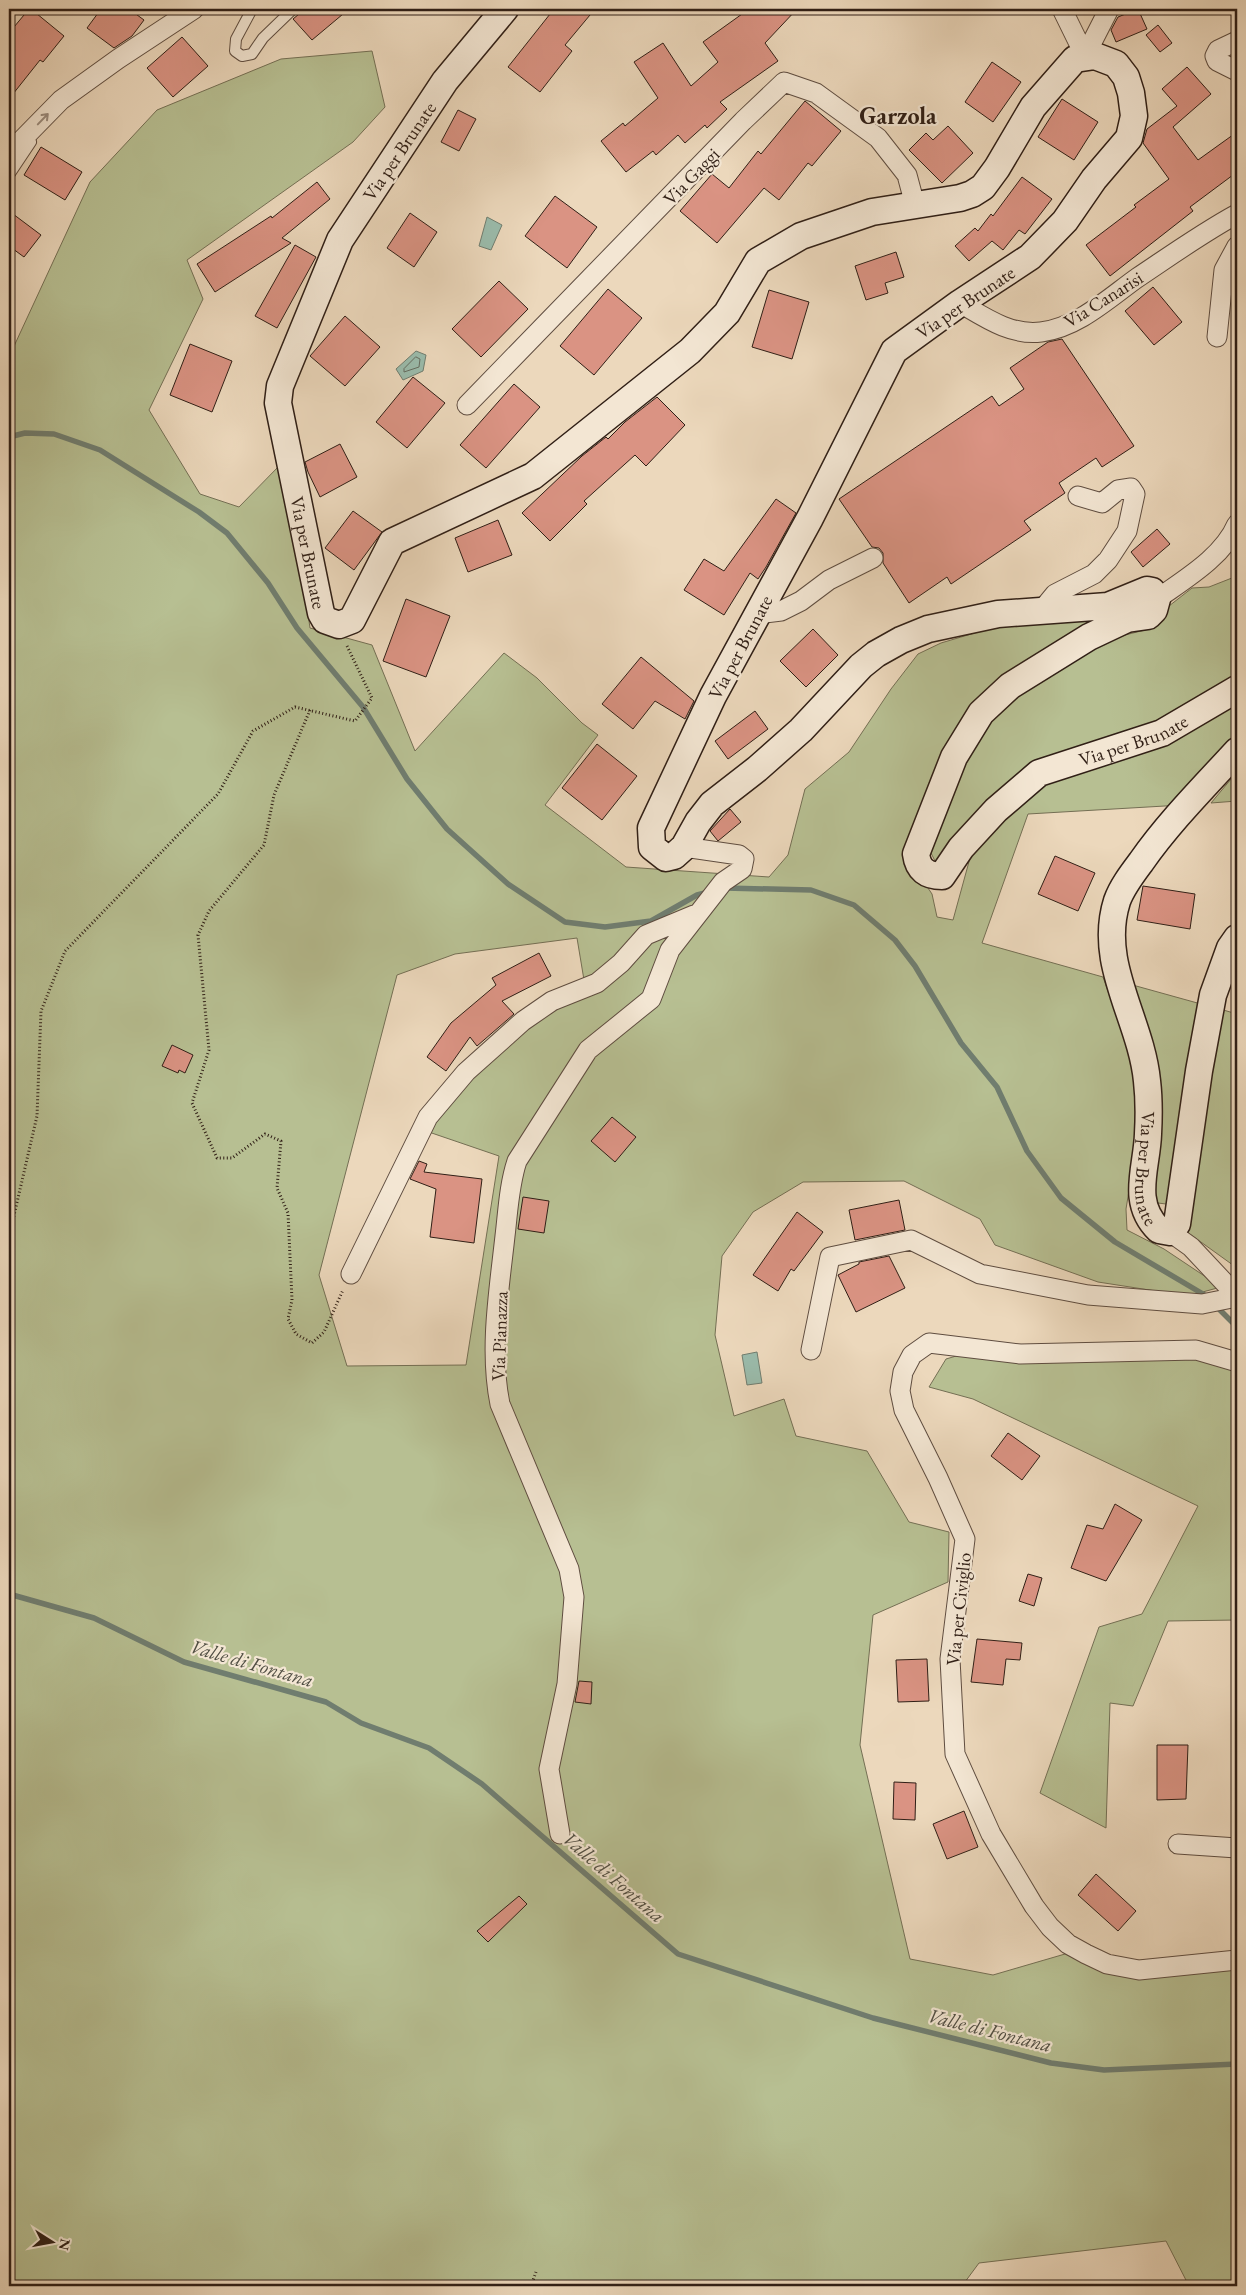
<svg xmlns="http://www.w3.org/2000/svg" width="1246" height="2295" font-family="'EB Garamond',serif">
<rect width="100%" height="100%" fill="#ecd8bc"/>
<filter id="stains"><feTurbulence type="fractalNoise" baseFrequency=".004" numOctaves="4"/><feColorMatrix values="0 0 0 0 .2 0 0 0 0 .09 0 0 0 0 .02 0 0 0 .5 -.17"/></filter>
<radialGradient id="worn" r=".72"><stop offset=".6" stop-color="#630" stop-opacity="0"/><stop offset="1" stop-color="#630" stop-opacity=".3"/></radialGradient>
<path fill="#b7bf92" stroke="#746f54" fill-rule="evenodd" d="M372,51L385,107L353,142L187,260L203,299L149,410L200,494L239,507L279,466L300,557L310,628L372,645L415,751L504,653L537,678L582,723L598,735L545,805L626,867L769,877L788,855L805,789L849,752L891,689L918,654L941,643L998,626L1122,610L1008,680L912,838L926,885L932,894L937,917L953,920L970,858L989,832L1043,784L1237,699V743L1182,805L1028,814L982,943L1103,977L1115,1011L1127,1033L1142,1110L1126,1209L1127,1230L1164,1249L1221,1287L1188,1296L1098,1282L995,1245L980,1219L904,1181L803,1182L753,1212L722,1256L715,1335L734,1416L784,1399L796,1436L867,1451L909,1522L949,1532L948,1582L873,1615L860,1745L910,1959L993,1975L1065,1954L1105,1972L1140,1979L1237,1968L1236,2286H1189L1166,2241L979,2263L962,2286H9V357L90,182L157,110L281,59ZM577,938L584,980L454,1091L420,1129L499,1156L466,1365L347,1366L319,1275L397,975L455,954Z
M1237,576V684L1161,727L1041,766L940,862L935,861L928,847L929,836L988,717L1015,693L1096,647L1125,635L1149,629L1169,606L1192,588L1209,587Z
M1237,772V801L1211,803Z
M1129,984L1201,1004L1172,1200L1166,1204L1158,1203L1155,1196L1157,1156Z
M1213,1007L1237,1014V1268L1187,1232Z
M963,1354L1203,1358L1237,1365V1620L1168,1621L1133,1706L1110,1703L1106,1828L1040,1793L1099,1627L1142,1614L1198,1506L973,1399L929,1387L946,1359Z"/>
<path fill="#9abbab" stroke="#707d6f" d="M487,217L502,225L491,250L479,246Z
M416,351L426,355L423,371L403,380L396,369Z
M757,1352L762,1383L747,1385L742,1355Z"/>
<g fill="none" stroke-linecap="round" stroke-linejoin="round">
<path stroke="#656d60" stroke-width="1" d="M416,357L420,359L419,367L404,372V369Z"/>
<path stroke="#707d6f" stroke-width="5.5" d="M9,437L25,433L54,434L100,450L199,512L227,533L268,583L297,628L363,707L407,779L447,829L508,884L565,922L605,927L651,921L697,895L709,892
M725,888L811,890L854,905L895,940L915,966L961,1043L997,1087L1027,1151L1061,1198L1115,1242L1208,1297
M1216,1306L1237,1327
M9,1594L94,1618L184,1662L326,1702L361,1723L429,1748L482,1784L678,1954L873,2018L1051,2063L1104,2070L1237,2064"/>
</g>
<path fill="#da9383" stroke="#301f16" d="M29,9H31L64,36L43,62L40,60L9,99V33Z
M101,9H129L144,20L132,36L114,48L87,28Z
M305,9H349L312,40L293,19Z
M554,9H595L565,45L572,51L540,92L508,67Z
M749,9H797L765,43L778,61L720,102L727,109L707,128L705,125L685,143L678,135L656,155L653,151L626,172L601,141L623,123L625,126L658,98L634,62L663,43L691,86L718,62L703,42Z
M1138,9L1147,29L1116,42L1111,30L1118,17Z
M1158,25L1172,43L1160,52L1146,35Z
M182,37L208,66L173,97L147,68Z
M992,62L1021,82L993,122L965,102Z
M1187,67L1211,94L1173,127L1198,160L1237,132V172L1190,207L1193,211L1110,276L1086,245L1136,207L1134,205L1169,179L1143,143L1147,129L1177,106L1162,89Z
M1062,99L1098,122L1074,160L1038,137Z
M805,101L841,131L812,166L808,163L779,200L764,188L717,243L680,211L712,174L729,188L758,151L761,154Z
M458,110L476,119L459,151L441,142Z
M948,126L973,153L942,183L909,150L926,133L933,140Z
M41,147L82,172L65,200L24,175Z
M1022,177L1052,199L1025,234L1019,230L1003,250L992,241L969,261L955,246L975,228L978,231L991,214L993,216Z
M317,182L330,199L282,238L291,243L215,292L197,264L271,216L272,218Z
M555,196L597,227L567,268L525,236Z
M9,211L41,235L24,257L9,246Z
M410,213L437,232L414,267L387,248Z
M295,245L316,257L277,328L255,316Z
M896,252L904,277L885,283L888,293L866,300L855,266Z
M499,281L528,309L481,357L452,329Z
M1153,287L1182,322L1154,345L1125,311Z
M608,289L642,318L594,375L560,346Z
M769,290L809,302L792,359L752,347Z
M345,316L380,347L345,386L310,356Z
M1062,339L1134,446L1102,467L1096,458L1059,483L1065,493L1024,521L1031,530L951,584L947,577L909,603L883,563V553L879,548L872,547L839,499L992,396L999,406L1024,389L1010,368L1048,342Z
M190,344L232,361L212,412L170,395Z
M413,377L445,403L407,448L376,422Z
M514,384L540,407L486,468L460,445Z
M657,397L685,425L646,466L635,455L584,501L587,504L550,541L522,513L582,456L606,437L608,439L625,422Z
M340,444L357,477L320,497L308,472L305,462Z
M776,499L796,513L766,567L758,579L750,573L724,615L684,590L704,559L724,571Z
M353,511L382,532L354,570L325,548Z
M498,520L512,555L468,572L455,538Z
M1157,529L1170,544L1143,567L1131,552Z
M406,599L450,616L426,677L383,661Z
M813,629L838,655L806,687L780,661Z
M641,657L694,701L685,719L655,701L633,729L602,704Z
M755,711L768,729L728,759L715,741Z
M597,744L637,776L602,820L562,788Z
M730,809L741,822L718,841L710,831Z
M1055,856L1095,873L1078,911L1038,894Z
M1143,886L1195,894L1190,929L1137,920Z
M539,953L551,976L502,1001L514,1014L477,1046L470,1037L446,1071L427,1057L451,1023L496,985L492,978Z
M172,1045L193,1055L185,1073L179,1070L178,1073L162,1066Z
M612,1117L636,1137L615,1162L591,1141Z
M419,1161L427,1164L424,1172L482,1179L474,1243L430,1237L436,1189L410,1179Z
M523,1197L549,1201L544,1233L518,1229Z
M899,1200L905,1230L855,1240L849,1210Z
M797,1212L823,1232L794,1271L791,1269L778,1291L753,1275Z
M889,1256L905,1288L856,1312L838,1275L859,1264V1262Z
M1008,1433L1040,1456L1022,1480L991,1456Z
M1115,1504L1142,1520L1106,1581L1071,1568L1087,1525L1103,1529Z
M1028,1574L1042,1578L1034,1606L1019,1601Z
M977,1639L1022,1643L1020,1660L1006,1659L1003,1685L971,1682Z
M927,1659L929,1701L898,1702L896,1660Z
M579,1681L592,1682L591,1704L575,1702Z
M1157,1745H1188L1186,1799L1157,1800Z
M894,1782L916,1783L915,1820L893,1819Z
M964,1811L978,1847L947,1859L933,1824Z
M1096,1874L1136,1911L1118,1931L1078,1895Z
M519,1896L527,1904L488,1942L477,1931Z"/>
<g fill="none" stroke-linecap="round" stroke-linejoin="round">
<defs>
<path id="lane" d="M252,9L236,39L235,51L242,56L252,54L263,38L293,9
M9,175L31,142L27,137"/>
<path id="street" d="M1062,9L1085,56
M1237,41L1218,50L1215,56L1217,61L1237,71
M1085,56L1109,9
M9,153L61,100L118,59L194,9
M960,303C984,317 1011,336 1041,332C1077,328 1109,298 1137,278C1170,256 1202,233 1237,214
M1217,337L1224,270L1237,246
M467,405L743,121L784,82L816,93L878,138L907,175L915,205
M1157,599C1185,579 1223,557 1237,524
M1041,611L1055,594L1094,574L1108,560L1127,531L1135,494L1131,488L1118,490L1102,503L1078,496
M758,614L781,611L801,601L829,580L873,558
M1170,1232L1191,1247L1237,1296
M351,1274L428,1117L466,1072L523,1021L552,1001L597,983L621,963L646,935L694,915
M811,1350L830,1257L911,1240L980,1274L1088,1295L1202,1304L1237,1297
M1237,1362L1196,1350L1020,1354L929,1343L912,1355L903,1372L900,1391L904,1410L938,1478L965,1539L950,1659L955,1754L991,1834L1034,1906L1050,1927L1068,1944L1086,1954L1107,1964L1139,1970L1237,1960
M560,1834L549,1769L567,1684L574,1597L569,1569L500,1404C489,1350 499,1291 505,1236C508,1211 509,1185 517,1161L588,1050L651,999L670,950L723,882L742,869L744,859L739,855L684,847
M1178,1844L1237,1848"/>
<g id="secondary">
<path id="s1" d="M505,9L445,81L340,240L280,386L278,403L321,613L325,620L339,625L352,620L392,542L533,476L690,351L727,313L758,261L801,236L872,212L960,198L972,194L983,187L997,168L1033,107L1075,59L1095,56L1116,64L1126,77L1131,93L1134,116L1129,138L1094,179L1065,221L1030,257L960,303L894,351L810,518L713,696L651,828L652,847L666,858L674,856L684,847L698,822L712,804L757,769L801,730L861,666L876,654L901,640L928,629L998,614L1108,606L1147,590L1152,591L1157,599L1154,610L1148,616L1127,619L1089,637L1010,686L981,713L954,757L916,854C918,870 927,876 942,876L961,848L996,810L1039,773L1162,733L1237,689"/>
<path id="s2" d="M1237,751C1204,787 1169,822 1141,862C1132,874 1122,887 1117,901C1097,964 1141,1019 1147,1081C1149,1098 1149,1116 1148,1134C1147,1168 1130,1202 1159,1230L1170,1232L1177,1224L1199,1071L1213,995L1230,948L1237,938"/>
</g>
</defs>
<use href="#lane" stroke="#5f4d40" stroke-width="12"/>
<use href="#street" stroke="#5f4d40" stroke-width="21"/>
<use href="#secondary" stroke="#301f16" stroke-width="29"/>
<path stroke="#301f16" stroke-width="3" stroke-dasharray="1 2.5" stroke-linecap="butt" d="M310,710L274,795L264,845L209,911L198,935L209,1050L192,1103L217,1158H232L265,1134L281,1141L277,1188L288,1213L292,1300L288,1319L296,1334L312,1343L324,1332L343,1290
M9,1237L37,1116L41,1011L65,951L218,794L253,731L295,707L355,721L372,698L347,646
M531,2286L536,2272"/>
<use href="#lane" stroke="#f3e6d3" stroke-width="10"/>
<use href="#street" stroke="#f3e6d3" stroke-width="19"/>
<use href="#secondary" stroke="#f3e6d3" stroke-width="26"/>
</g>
<defs><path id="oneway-shaft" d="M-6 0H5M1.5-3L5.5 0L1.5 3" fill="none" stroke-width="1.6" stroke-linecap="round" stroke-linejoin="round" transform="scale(1.25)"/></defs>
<use stroke="#9b8c7e" href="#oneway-shaft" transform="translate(43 119) rotate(-46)"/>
<g text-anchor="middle" stroke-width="4.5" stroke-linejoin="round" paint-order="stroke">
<g font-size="19" fill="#301f16" stroke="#f3e6d3">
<text transform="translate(399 151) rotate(-56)" y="7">Via per Brunate</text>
<text transform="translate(691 176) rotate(-46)" y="7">Via Gaggi</text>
<text transform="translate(1103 299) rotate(-32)" y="7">Via Canarisi</text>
<text transform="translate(965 302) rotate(-34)" y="7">Via per Brunate</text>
<text dy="7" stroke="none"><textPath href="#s1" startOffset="612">Via per Brunate</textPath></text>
<text transform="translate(740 647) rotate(-62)" y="7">Via per Brunate</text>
<text dy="7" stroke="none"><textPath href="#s1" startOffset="3924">Via per Brunate</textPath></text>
<text dy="7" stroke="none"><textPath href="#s2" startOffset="466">Via per Brunate</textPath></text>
<text transform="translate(499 1336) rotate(-88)" y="7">Via Pianazza</text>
<text transform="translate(958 1609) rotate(-84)" y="7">Via per Civiglio</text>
</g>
<g font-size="20" font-style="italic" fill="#504e43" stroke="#f3e6d3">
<text transform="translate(252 1663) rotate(16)" y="7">Valle di Fontana</text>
<text transform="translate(614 1877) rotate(41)" y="7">Valle di Fontana</text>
<text transform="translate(990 2030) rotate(14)" y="7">Valle di Fontana</text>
</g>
<g font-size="24" font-weight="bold" fill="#301f16" stroke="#f3e6d3">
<text x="898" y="124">Garzola</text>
</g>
</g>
<rect width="1246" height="2295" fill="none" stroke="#ecd8bc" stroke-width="30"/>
<rect x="10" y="10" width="1226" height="2275" fill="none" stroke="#301f16" stroke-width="2.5"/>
<rect x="15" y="15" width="1216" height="2265" fill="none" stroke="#301f16"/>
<g transform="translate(52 2242) rotate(101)" stroke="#f3e6d3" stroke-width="4" paint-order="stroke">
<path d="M0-4L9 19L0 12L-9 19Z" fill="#301f16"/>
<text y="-8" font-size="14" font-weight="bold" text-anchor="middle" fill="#301f16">N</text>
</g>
<rect width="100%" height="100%" filter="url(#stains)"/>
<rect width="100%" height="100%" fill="url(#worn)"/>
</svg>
